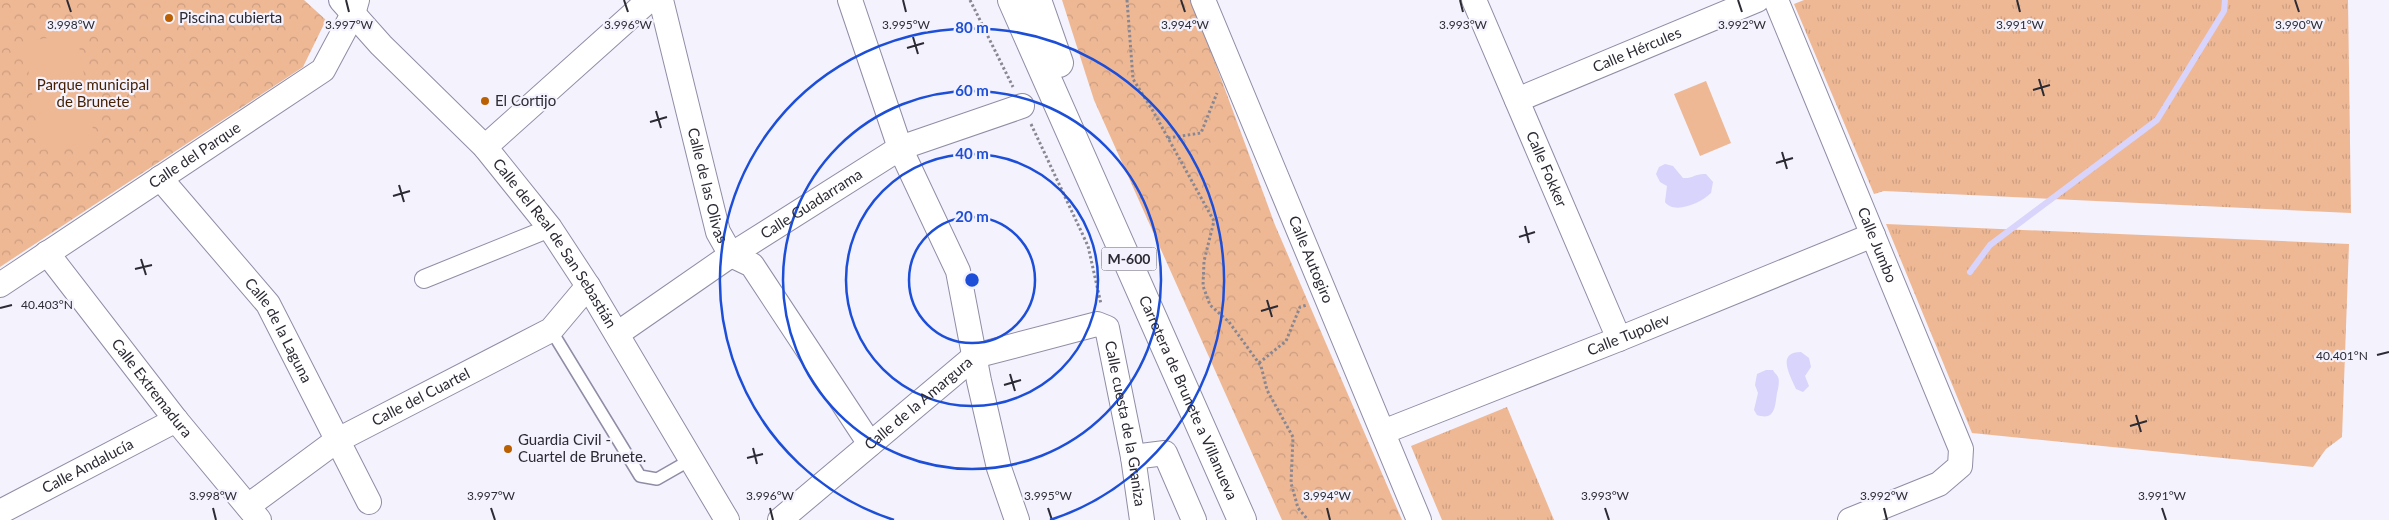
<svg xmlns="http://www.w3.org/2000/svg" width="2389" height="520" font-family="Lato,sans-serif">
<defs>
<pattern id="grass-tufts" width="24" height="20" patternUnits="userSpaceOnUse" patternTransform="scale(1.25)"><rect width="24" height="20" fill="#eeb895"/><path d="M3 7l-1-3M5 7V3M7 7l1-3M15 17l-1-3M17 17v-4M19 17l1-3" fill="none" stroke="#cc9e81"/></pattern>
<pattern id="forest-crowns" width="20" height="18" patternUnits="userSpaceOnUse" patternTransform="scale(1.25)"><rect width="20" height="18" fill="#eeb895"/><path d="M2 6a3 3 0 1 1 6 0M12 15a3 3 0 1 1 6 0" fill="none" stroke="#cc9e81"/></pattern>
</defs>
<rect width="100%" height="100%" fill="#f3f2fd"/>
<path fill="url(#grass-tufts)" d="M1804,0H2348L2351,213L1884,191L1874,194L1794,4Z
M1886,224L2349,244L2342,437L2326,449L2313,467L1972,433Z
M1507,407L1554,520H1442L1411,446Z"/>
<path fill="url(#forest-crowns)" d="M0,0H304L326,20L303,67L0,267Z
M1062,0H1192L1275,225L1402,520H1282L1094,100Z"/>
<path fill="#eeb895" d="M77,33L95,142L41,150L24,42Z
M1706,81L1731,143L1700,156L1674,94Z"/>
<path fill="#d8d4fb" d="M1665,164L1673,166L1683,178C1692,179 1696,173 1706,174L1713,182L1711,193C1701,203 1674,215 1665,202L1667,186L1660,182L1656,174L1659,167Z
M1801,352L1809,358L1811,367L1805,376L1809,386L1803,392L1796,389C1790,375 1776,352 1801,352Z
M1766,370H1773C1773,371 1778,376 1778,377C1780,381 1778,389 1777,393C1775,407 1775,421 1757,415L1754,410L1758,393L1755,385L1757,374Z"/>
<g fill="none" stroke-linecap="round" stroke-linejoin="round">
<path stroke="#d8d4fb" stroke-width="6" d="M1970,272L1990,245L2157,120L2224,11L2225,0"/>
<defs>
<path id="service" d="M551,330L640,476L657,479L692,459"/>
<path id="pedestrian" d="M424,279L550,228"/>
<g id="minor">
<path id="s1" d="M341,0L381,45L485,147L550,228L588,286L727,520"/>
<path id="s2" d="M661,0L718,232L731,255L752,265L870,444"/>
<path d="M850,0L900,148L958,271L979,381L999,468L1017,520"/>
<path id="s3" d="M1203,0L1419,520"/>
<path id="s4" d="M1474,0L1619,339"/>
<path id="s5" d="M1776,0L1961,449L1960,466L1939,484L1850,520"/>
<path id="s6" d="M1517,100L1757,0"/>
<path d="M485,147L649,0"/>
<path id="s7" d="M160,178L268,304L369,502"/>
<path id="s8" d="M47,253L176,420L259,520"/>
<path id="s9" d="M0,285L323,70L353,14L357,0"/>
<path id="s10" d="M617,334L731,255L900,148L1022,106"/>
<path id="s11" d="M1383,432L1619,339L1873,235"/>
<path d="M1133,457L1165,453L1194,520"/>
<path id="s12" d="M248,506L336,441L551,330L588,286"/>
<path id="s13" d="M0,512L176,420"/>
<path id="s14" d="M780,520L975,356L1097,324L1107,328L1133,457L1142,520"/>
</g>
<g id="trunk">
<path id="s15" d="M1012,0L1242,520"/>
<path d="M1037,0L1059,63"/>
</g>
</defs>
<use href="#service" stroke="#8f8da5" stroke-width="14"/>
<use href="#pedestrian" stroke="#8f8da5" stroke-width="20"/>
<use href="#minor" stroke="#8f8da5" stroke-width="26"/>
<use href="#trunk" stroke="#8f8da5" stroke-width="30"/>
<path stroke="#898892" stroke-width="3" stroke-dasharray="2.5 2.5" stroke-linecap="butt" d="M970,0L1013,87
M1127,0L1133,79L1153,111L1214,221L1204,261L1203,286L1210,305L1229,322L1261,366L1267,390L1293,437L1291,483L1298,508L1308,520
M1031,124L1088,246L1101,304
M1168,138L1201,133L1217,93
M1259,363L1286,341L1300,307L1307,305"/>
<use href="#service" stroke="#fff" stroke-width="11"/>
<use href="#pedestrian" stroke="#fff" stroke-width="18"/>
<use href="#minor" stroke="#fff" stroke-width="24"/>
<use href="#trunk" stroke="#fff" stroke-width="28"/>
</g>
<path fill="none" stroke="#2c2b34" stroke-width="2" d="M67,0L71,12M346,0L349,12M624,0L628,12M903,0L906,12M1181,0L1185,12M1460,0L1463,12M1738,0L1742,12M2017,0L2020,12M2295,0L2299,12M913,37L918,54M907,48L924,43M2039,79L2044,96M2033,90L2050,85M656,111L661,128M650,122L667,117M1782,152L1787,169M1776,163L1793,158M399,185L404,202M393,196L410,191M1525,226L1529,243M1519,237L1535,232M141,259L146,275M135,269L152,265M1267,300L1272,317M0,308L12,305M1261,311L1278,306M2377,355L2389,352M1010,374L1015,391M1004,385L1021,380M2136,415L2141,432M2130,426L2147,421M753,448L757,464M747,458L763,454M213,508L216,520M491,508L495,520M770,508L773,520M1048,508L1052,520M1327,508L1330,520M1605,508L1609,520M1884,508L1887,520M2162,508L2166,520"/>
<g fill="none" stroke="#1d4ed8" stroke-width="2.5">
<circle cx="972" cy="280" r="63"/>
<circle cx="972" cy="280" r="126"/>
<circle cx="972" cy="280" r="189"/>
<path d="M894 520A252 252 0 1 1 1050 520"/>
</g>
<g fill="#ba6002" stroke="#f3f2fd" stroke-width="2">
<circle cx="169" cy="18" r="5"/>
<circle cx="485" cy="101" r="5"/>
<circle cx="508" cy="449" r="5"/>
</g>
<g text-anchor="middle" stroke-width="4.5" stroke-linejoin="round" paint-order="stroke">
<rect fill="#f3f2fd" stroke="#686770" stroke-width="1" x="1101.5" y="247.5" width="55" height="23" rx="4"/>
<g font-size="14" font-weight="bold" fill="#2c2b34">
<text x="1129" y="264">M-600</text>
</g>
<g font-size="15" fill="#2c2b34" stroke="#f3f2fd" text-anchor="start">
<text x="179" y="23">Piscina cubierta</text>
<text x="495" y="106">El Cortijo</text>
<text x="518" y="445">Guardia Civil -<tspan x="518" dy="17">Cuartel de Brunete.</tspan></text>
</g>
<g font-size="15" fill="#2c2b34" stroke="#f3f2fd">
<text dy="5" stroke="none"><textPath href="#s6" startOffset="130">Calle Hércules</textPath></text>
<text dy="5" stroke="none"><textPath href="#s9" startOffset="234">Calle del Parque</textPath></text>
<text dy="5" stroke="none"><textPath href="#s4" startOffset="184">Calle Fokker</textPath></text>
<text dy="5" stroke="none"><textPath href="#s2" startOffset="191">Calle de las Olivas</textPath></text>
<text dy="5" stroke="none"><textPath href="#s10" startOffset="234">Calle Guadarrama</textPath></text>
<text dy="5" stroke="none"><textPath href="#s1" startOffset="325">Calle del Real de San Sebastián</textPath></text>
<text dy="5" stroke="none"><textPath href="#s5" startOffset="265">Calle Jumbo</textPath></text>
<text dy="5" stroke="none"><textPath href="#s3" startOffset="281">Calle Autogiro</textPath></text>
<text dy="5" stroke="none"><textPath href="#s7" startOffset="194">Calle de la Laguna</textPath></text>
<text dy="5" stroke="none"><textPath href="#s11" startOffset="264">Calle Tupolev</textPath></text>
<text dy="5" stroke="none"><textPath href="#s8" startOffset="171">Calle Extremadura</textPath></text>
<text dy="5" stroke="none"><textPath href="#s15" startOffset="435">Carretera de Brunete a Villanueva</textPath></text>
<text dy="5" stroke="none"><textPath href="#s12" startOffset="205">Calle del Cuartel</textPath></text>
<text dy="5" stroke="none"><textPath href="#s14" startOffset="181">Calle de la Amargura</textPath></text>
<text dy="5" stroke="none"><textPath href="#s14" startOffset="489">Calle cuesta de la Graniza</textPath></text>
<text dy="5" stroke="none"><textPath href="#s13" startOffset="99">Calle Andalucía</textPath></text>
</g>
<g font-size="15" fill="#451f00" stroke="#f3f2fd">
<text x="93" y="90">Parque municipal<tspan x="93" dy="17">de Brunete</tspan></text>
</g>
</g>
<g font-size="12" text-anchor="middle" fill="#2c2b34" stroke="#f3f2fd" stroke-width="4.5" stroke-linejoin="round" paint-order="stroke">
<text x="71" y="29">3.998°W</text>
<text x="349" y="29">3.997°W</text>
<text x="628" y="29">3.996°W</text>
<text x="906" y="29">3.995°W</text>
<text x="1185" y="29">3.994°W</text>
<text x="1463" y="29">3.993°W</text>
<text x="1742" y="29">3.992°W</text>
<text x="2020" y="29">3.991°W</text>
<text x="2299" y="29">3.990°W</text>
<text x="47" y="309">40.403°N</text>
<text x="2342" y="360">40.401°N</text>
<text x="213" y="500">3.998°W</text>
<text x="491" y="500">3.997°W</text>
<text x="770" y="500">3.996°W</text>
<text x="1048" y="500">3.995°W</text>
<text x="1327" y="500">3.994°W</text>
<text x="1605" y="500">3.993°W</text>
<text x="1884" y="500">3.992°W</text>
<text x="2162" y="500">3.991°W</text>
</g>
<circle cx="972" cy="280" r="8" fill="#1d4ed8" stroke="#f3f2fd" stroke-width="2.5"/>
<g font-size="15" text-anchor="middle" font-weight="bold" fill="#1d4ed8" stroke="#f3f2fd" stroke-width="4.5" stroke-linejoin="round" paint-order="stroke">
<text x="972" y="33">80 m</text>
<text x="972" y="96">60 m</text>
<text x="972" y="159">40 m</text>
<text x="972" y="222">20 m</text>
</g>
</svg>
